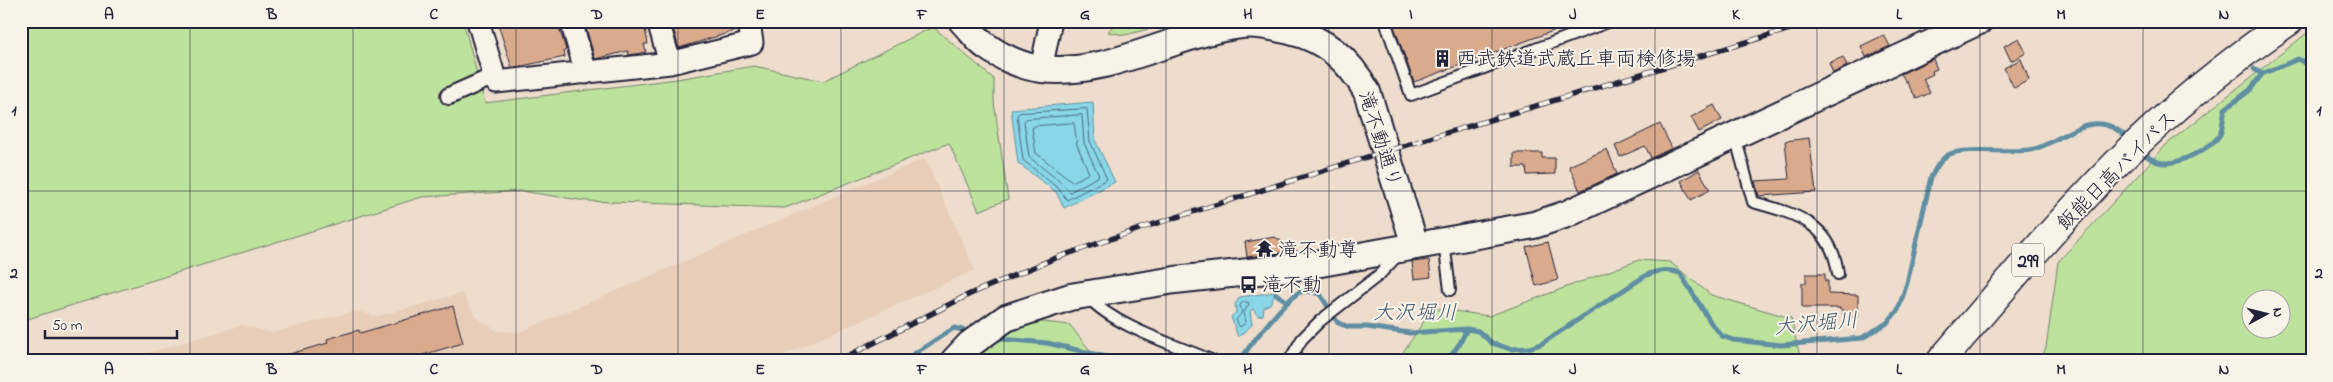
<svg xmlns="http://www.w3.org/2000/svg" width="2333" height="382" font-family="'Indie Flower','Klee One',sans-serif">
<rect width="100%" height="100%" fill="#edc"/>
<filter id="ink" filterUnits="userSpaceOnUse"><feTurbulence type="fractalNoise" baseFrequency=".02" numOctaves="2"/><feDisplacementMap in="SourceGraphic" scale="10" xChannelSelector="R" yChannelSelector="G"/><feConvolveMatrix kernelMatrix="1 2 1 2 8 2 1 2 1" color-interpolation-filters="sRGB"/></filter>
<g filter="url(#ink)">
<path fill="#e8ceb9" d="M925,158L975,270L770,361H121L242,325L272,333L355,311L378,316L462,293L476,317L497,331L520,332Z"/>
<path fill="#bde29c" stroke="#70826c" fill-rule="evenodd" d="M21,21H463L485,103L677,79L754,66L823,81L933,27L994,79V102L1008,199L979,211L949,143L785,208L586,201L521,191L422,197L21,321Z
M1117,21H1180L1125,35L1108,32Z
M2312,29V361H2039L2046,348L2058,262L2167,144ZM2250,300H2280V330H2250Z
M1639,260L1670,262L1711,295L1791,318L1801,361H1397L1433,308L1489,316Z
M1006,318L1070,325L1098,361H954Z"/>
<path fill="#88d6e7" stroke="#5f8ea2" d="M1093,102L1095,140L1115,182L1064,208L1056,192L1018,163L1011,109Z
M1276,292L1270,304L1264,307L1263,315L1258,316L1253,309L1250,311L1252,325L1238,337L1231,317L1236,312L1235,304L1240,297Z"/>
<g fill="none" stroke-linecap="round" stroke-linejoin="round">
<path stroke="#4b6a80" stroke-width="1" d="M1087,109L1090,141L1107,179L1067,200L1059,189L1023,160L1017,115L1019,113Z
M1082,115L1084,143L1099,176L1070,192L1063,184L1029,157L1024,121L1026,119Z
M1074,123L1077,145L1089,173L1073,182L1036,153L1032,128L1035,126Z
M1243,302H1248L1249,304L1244,312L1246,323L1240,327L1236,320L1242,312L1240,306Z"/>
<path stroke="#5f8ea2" stroke-width="5" d="M2254,69L2262,74
M2141,151C2148,157 2155,163 2165,163C2180,164 2216,146 2221,132C2223,125 2223,116 2225,109L2250,90L2262,74L2298,59L2312,67
M1276,294L1288,302
M1002,339L1047,343L1124,361
M903,361L954,328L967,331
M1240,361C1247,348 1288,297 1300,292C1307,290 1314,292 1320,294L1338,323L1349,327H1367L1410,333L1467,329L1478,331L1492,343L1510,349L1529,348L1541,344L1645,276C1658,270 1666,269 1680,273L1711,323L1722,336L1733,340L1781,345L1862,338L1887,323L1898,310L1907,283L1931,177C1936,168 1941,158 1950,154C1966,147 2011,153 2030,150C2053,146 2070,126 2093,124C2108,122 2119,130 2130,140
M1447,361L1460,343L1467,329"/>
</g>
<path fill="#daaa8c" stroke="#22223b" d="M497,21H557L566,50L564,51L565,57L512,68Z
M584,21H637L638,26L644,24L648,44H644L646,52L629,55L628,51L595,59Z
M687,21H737L738,30L679,48L672,25Z
M1392,21H1574L1575,23L1414,82Z
M1884,35L1890,46L1866,57L1861,46Z
M2019,38L2026,53L2011,61L2004,46Z
M1843,57L1847,66L1833,73L1829,63Z
M1933,59L1937,69L1932,71L1933,74L1923,79L1930,93L1917,99L1901,74Z
M2021,59L2029,80L2014,88L2004,68Z
M1714,105L1722,120L1699,132L1691,117Z
M1660,124L1672,148L1651,158L1645,146L1620,157L1615,146Z
M1809,138L1816,192L1759,196L1755,181L1789,179L1785,141Z
M1607,149L1617,174L1580,191L1569,166Z
M1514,153H1542V158H1555V174L1527,175L1526,167H1514Z
M1699,170L1710,190L1691,200L1681,181Z
M1275,237L1297,251L1247,257L1245,242Z
M1548,242L1558,280L1536,286L1526,247Z
M1429,260L1431,277L1414,279L1412,262Z
M1806,274H1825V281H1828V294L1858,295V317H1843V310H1840V308H1802V283H1806Z
M453,306L463,343L402,361H280L279,357L328,343L327,339L359,330L360,333Z"/>
<g fill="none" stroke-linecap="round" stroke-linejoin="round">
<defs>
<path id="service" d="M1385,21L1411,95L1611,21
M1735,136L1753,202C1796,214 1832,223 1838,274
M1444,242L1450,290
M1088,297C1115,327 1176,345 1213,361
M1289,361L1302,339L1320,321L1379,275L1398,255"/>
<path id="pedestrian" d="M449,96L494,76"/>
<path id="minor" d="M478,21L496,82L670,63L752,43L749,21
M571,21L586,73
M658,21L670,63
M1041,69L1051,21"/>
<path id="tertiary" d="M962,21C970,29 977,40 986,46C1001,57 1023,67 1042,69C1108,77 1176,33 1241,25C1257,23 1274,27 1290,31C1326,39 1350,61 1367,92L1415,245
M954,361L970,344L1006,318L1070,297L1175,280L1304,266L1534,225L1567,214L1979,21"/>
<path id="trunk" d="M1941,361C1998,294 2055,226 2117,163C2169,111 2229,62 2289,21"/>
</defs>
<use href="#service" stroke="#22223b" stroke-width="14"/>
<use href="#pedestrian" stroke="#22223b" stroke-width="20"/>
<use href="#minor" stroke="#22223b" stroke-width="25"/>
<use href="#tertiary" stroke="#22223b" stroke-width="30"/>
<use href="#trunk" stroke="#22223b" stroke-width="31"/>
<use href="#service" stroke="#f7f3e8" stroke-width="10"/>
<use href="#pedestrian" stroke="#f7f3e8" stroke-width="16"/>
<use href="#minor" stroke="#f7f3e8" stroke-width="21"/>
<use href="#tertiary" stroke="#f7f3e8" stroke-width="26"/>
<use href="#trunk" stroke="#f7f3e8" stroke-width="28"/>
<defs>
<path id="rail" d="M838,361L970,294L1053,259L1145,227L1367,157L1816,21"/>
</defs>
<use href="#rail" stroke="#22223b" stroke-width="5.5"/>
<use href="#rail" stroke="#f7f3e8" stroke-width="4" stroke-dasharray="11" stroke-linecap="butt"/>
</g>
</g>
<path fill="none" stroke="#22223b" stroke-width="1" stroke-opacity="0.55" d="M190,21V361M353,21V361M516,21V361M678,21V361M841,21V361M1004,21V361M1166,21V361M1329,21V361M1492,21V361M1655,21V361M1817,21V361M1980,21V361M2143,21V361M21,191H2312"/>
<defs>
<symbol id="building-bare" viewBox="-9 -9 18 18"><path d="M-4-6H4V6H1V3H-1V6H-4ZM-2.5-4.3h1.7v1.8h-1.7ZM.8-4.3h1.7v1.8H.8ZM-2.5-1h1.7V.8h-1.7ZM.8-1h1.7V.8H.8Z" fill="#22223b" stroke="#f7f3e8" stroke-width="2.5" paint-order="stroke"/></symbol>
<symbol id="temple-bare" viewBox="-9 -9 18 18"><path d="M0-6L5-2H3V0L6.5 2.5H4V6H1.5V3h-3V6H-4V2.5H-6.5L-3 0V-2H-5Z" fill="#22223b" stroke="#f7f3e8" stroke-width="2.5" paint-order="stroke"/></symbol>
<symbol id="bus-bare" viewBox="-9 -9 18 18"><path d="M-5-6H5V4H4V6H2V4H-2V6H-4V4H-5ZM-3.5-4V0h7V-4ZM-3.5 1.2v1.5H-2V1.2ZM2 1.2v1.5H3.5V1.2Z" fill="#22223b" stroke="#f7f3e8" stroke-width="2.5" paint-order="stroke"/></symbol>
</defs>
<g fill-rule="evenodd">
<use href="#building-bare" x="1430" y="46" width="25" height="25"/>
<use href="#temple-bare" x="1252" y="236" width="25" height="25"/>
<use href="#bus-bare" x="1236" y="272" width="25" height="25"/>
</g>
<g text-anchor="middle" stroke-width="4" stroke-linejoin="round" paint-order="stroke">
<rect fill="#f7f3e8" stroke="#62616f" stroke-width="1" x="2012" y="243.5" width="32" height="33" rx="4"/>
<g font-size="19" font-weight="bold" fill="#22223b">
<text x="2028" y="267">299</text>
</g>
<g font-size="20" fill="#22223b" stroke="#f7f3e8" text-anchor="start">
<text x="1456" y="65">西武鉄道武蔵丘車両検修場</text>
<text x="1278" y="256">滝不動尊</text>
<text x="1262" y="291">滝不動</text>
</g>
<g font-size="20" fill="#22223b" stroke="#f7f3e8">
<text transform="translate(1381 139) rotate(72)" y="7">滝不動通り</text>
<text transform="translate(2116 170) rotate(-45)" y="7">飯能日高バイパス</text>
</g>
<g font-size="21" font-style="italic" fill="#41586f" stroke="#f7f3e8">
<text x="1415" y="319">大沢堀川</text>
<text transform="translate(1816 323) rotate(-5)" y="7">大沢堀川</text>
</g>
</g>
<rect width="2333" height="382" fill="none" stroke="#f7f3e8" stroke-width="55"/>
<g transform="translate(2266 314) rotate(83)"><circle r="24" fill="#f7f3e8" stroke="#a29fa3"/>
<path d="M0-4L9 19L0 12L-9 19Z" fill="#22223b"/>
<text y="-8" font-size="14" font-weight="bold" text-anchor="middle" fill="#22223b">N</text>
</g>
<path d="M45 330v8h132v-8" fill="none" stroke="#22223b" stroke-width="2.5"/>
<text x="52" y="330" font-size="15" fill="#22223b" stroke="#f7f3e8" stroke-width="4" paint-order="stroke">50 m</text>
<rect x="28" y="28" width="2278" height="326" fill="none" stroke="#22223b" stroke-width="2"/>
<g font-size="16" text-anchor="middle" font-weight="bold" fill="#22223b">
<text x="109" y="19">A</text>
<text x="272" y="19">B</text>
<text x="434" y="19">C</text>
<text x="597" y="19">D</text>
<text x="760" y="19">E</text>
<text x="922" y="19">F</text>
<text x="1085" y="19">G</text>
<text x="1248" y="19">H</text>
<text x="1411" y="19">I</text>
<text x="1573" y="19">J</text>
<text x="1736" y="19">K</text>
<text x="1899" y="19">L</text>
<text x="2061" y="19">M</text>
<text x="2224" y="19">N</text>
<text x="14" y="115">1</text>
<text x="2319" y="115">1</text>
<text x="14" y="278">2</text>
<text x="2319" y="278">2</text>
<text x="109" y="374">A</text>
<text x="272" y="374">B</text>
<text x="434" y="374">C</text>
<text x="597" y="374">D</text>
<text x="760" y="374">E</text>
<text x="922" y="374">F</text>
<text x="1085" y="374">G</text>
<text x="1248" y="374">H</text>
<text x="1411" y="374">I</text>
<text x="1573" y="374">J</text>
<text x="1736" y="374">K</text>
<text x="1899" y="374">L</text>
<text x="2061" y="374">M</text>
<text x="2224" y="374">N</text>
</g>
</svg>
